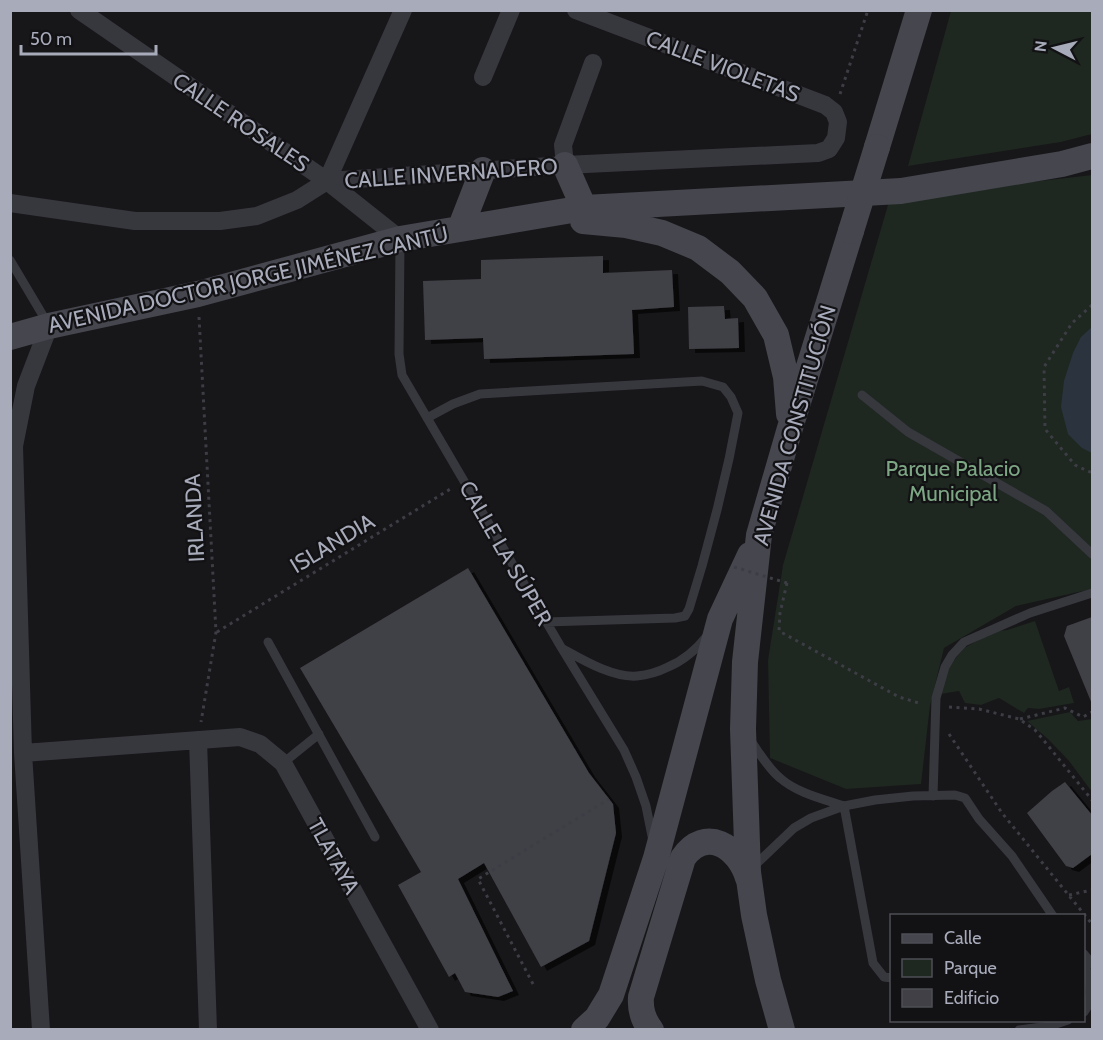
<svg xmlns="http://www.w3.org/2000/svg" width="1103" height="1040" font-family="Cabin,sans-serif">
<defs>
<filter id="shadow"><feDropShadow dx="6" dy="4" stdDeviation="0" flood-color="#0009"/></filter>
</defs>
<rect width="100%" height="100%" fill="#171619"/>
<path fill="#1e2720" d="M951,11H1092V134L1061,142L908,166Z
M1092,175V589L1016,606L944,648L930,706L921,784L846,789L770,758L768,660L783,565L890,198Z
M1035,621L1059,691L1069,687L1074,703L1039,709L1028,708L1024,713L999,698L981,705L965,703L959,691L941,694L947,669L964,648L995,631L1007,630Z
M1070,712L1078,721L1092,719V792L1069,761L1048,739L1027,721Z"/>
<path fill="#2b343e" d="M1092,327V453L1082,448L1068,434L1061,407L1064,381L1073,353L1081,337Z"/>
<path fill="#404046" filter="url(#shadow)" d="M603,256V273L672,270L674,307L632,310L634,354L484,359L483,338L425,340L423,281L481,279V260Z
M724,306L725,319L738,318L739,348L689,349L688,307Z
M468,568L589,773L613,804L616,833L589,941L541,967L484,863L458,879L513,991L498,997L465,992L455,973L449,977L398,885L421,872L300,668Z
M1092,617V704L1064,636L1067,626Z
M1065,782L1092,815V854L1073,868L1066,866L1027,813L1052,791Z"/>
<g fill="none" stroke-linecap="round" stroke-linejoin="round">
<path stroke="#3d3e45" stroke-width="3" stroke-dasharray="3 4.5" stroke-linecap="butt" d="M840,94L868,10
M1092,305L1072,323L1044,367L1045,429L1075,465L1092,473
M199,317L216,632L201,722
M787,583L780,613L779,631L899,697L922,704
M217,632L452,488
M949,707L979,709L1019,719L1035,730L1041,737L1092,800
M1020,719L1065,708L1083,717L1092,712
M949,734L1002,813L1092,924
M1069,895L1092,890
M533,984L478,879L609,799"/>
<path stroke="#37373e" stroke-width="9" d="M400,242L399,354L402,375L561,647L624,750L636,777L646,806L653,841
M10,260L48,324
M862,395L908,432L1046,511L1092,554
M427,418L453,404L480,394L702,381L723,387L731,397L738,413L729,459L717,510L702,566L689,609L685,616L675,618L546,622
M268,642L375,837
M563,649C583,660 613,678 637,676C648,675 658,672 668,667C685,660 696,650 707,636
M751,741C760,754 768,768 780,778C797,793 823,799 844,806
M283,763L319,734
M933,796L936,698L945,667L952,655L964,642L1030,613L1092,593
M844,806L873,963L884,977L892,978
M752,868L794,828L811,818L844,806L875,800L913,796L955,795L965,798L979,819L1012,856L1053,916
M1084,954L1092,964
M1084,964C1090,977 1094,1000 1084,1012
M1019,1030L1050,1026L1068,1020"/>
<path stroke="#37373e" stroke-width="18" d="M79,10L327,181L400,239
M483,77L511,10
M565,165L563,145L593,63
M327,181L403,10
M10,203L135,221H220L257,216L297,200L327,181L565,165L818,153L829,149L836,138L838,122L834,112L825,105L576,10
M198,740L208,1030
M23,753L240,737L260,744L283,763L430,1030
M41,1030L23,753L14,446L26,386L49,326"/>
<path stroke="#45464e" stroke-width="26" d="M877,147L919,10
M565,165L584,208
M583,221L626,225L662,233L698,248L730,272L755,298L776,335L786,377L789,414
M460,229L483,170
M10,337L49,326L198,294L400,239L584,208L901,191L1062,164L1092,156
M584,1030L597,1018L611,995L656,858L720,619L750,555
M651,1030C643,1020 640,1009 641,997L683,858C705,825 739,847 748,878
M782,1030L768,980L754,915L748,872L743,729L745,662L759,535L790,428L851,231"/>
<path stroke="#3d3e45" stroke-width="3" stroke-dasharray="3 4.5" stroke-linecap="butt" d="M734,567L787,583"/>
<path stroke="#45464e" stroke-width="26" d="M851,231L877,147"/>
</g>
<g text-anchor="middle" stroke-width="4.5" stroke-linejoin="round" paint-order="stroke">
<g font-size="22" fill="#a7abba" stroke="#121114">
<text transform="translate(723 66) rotate(21)" y="8">CALLE VIOLETAS</text>
<text transform="translate(241 122) rotate(34)" y="8">CALLE ROSALES</text>
<text transform="translate(451 173) rotate(-4)" y="8">CALLE INVERNADERO</text>
<text transform="translate(248 279) rotate(-13)" y="8">AVENIDA DOCTOR JORGE JIMÉNEZ CANTÚ</text>
<text transform="translate(794 425) rotate(-74)" y="8">AVENIDA CONSTITUCIÓN</text>
<text transform="translate(194 518) rotate(-93)" y="8">IRLANDA</text>
<text transform="translate(332 543) rotate(-31)" y="8">ISLANDIA</text>
<text transform="translate(506 553) rotate(60)" y="8">CALLE LA SÚPER</text>
<text transform="translate(334 856) rotate(61)" y="8">TLATAYA</text>
</g>
<g font-size="22" fill="#7da784" stroke="#121114">
<text x="953" y="476">Parque Palacio<tspan x="953" dy="25">Municipal</tspan></text>
</g>
</g>
<rect width="1103" height="1040" fill="none" stroke="#a7abba" stroke-width="24"/>
<rect x="890" y="914" width="195" height="108" fill="#121114" stroke="#4e4f56" stroke-width="1.5"/>
<rect x="902" y="934" width="30" height="9" fill="#45464e" stroke="#4e4f56" stroke-width="1.5"/>
<text x="944" y="944" font-size="18" fill="#a7abba">Calle</text>
<rect x="902" y="959" width="30" height="18" fill="#1e2720" stroke="#4e4f56" stroke-width="1.5"/>
<text x="944" y="974" font-size="18" fill="#a7abba">Parque</text>
<rect x="902" y="989" width="30" height="18" fill="#404046" stroke="#4e4f56" stroke-width="1.5"/>
<text x="944" y="1004" font-size="18" fill="#a7abba">Edificio</text>
<g transform="translate(1055 48) rotate(277)" stroke="#121114" stroke-width="4.5" paint-order="stroke">
<path d="M0-4.5L10 22L0 15L-10 22Z" fill="#a7abba"/>
<text y="-9" font-size="16" font-weight="bold" text-anchor="middle" fill="#a7abba">N</text>
</g>
<path d="M21 45v9h135v-9" fill="none" stroke="#a7abba" stroke-width="3"/>
<text x="30" y="45" font-size="18" fill="#a7abba" stroke="#121114" stroke-width="4.5" paint-order="stroke">50 m</text>
</svg>
